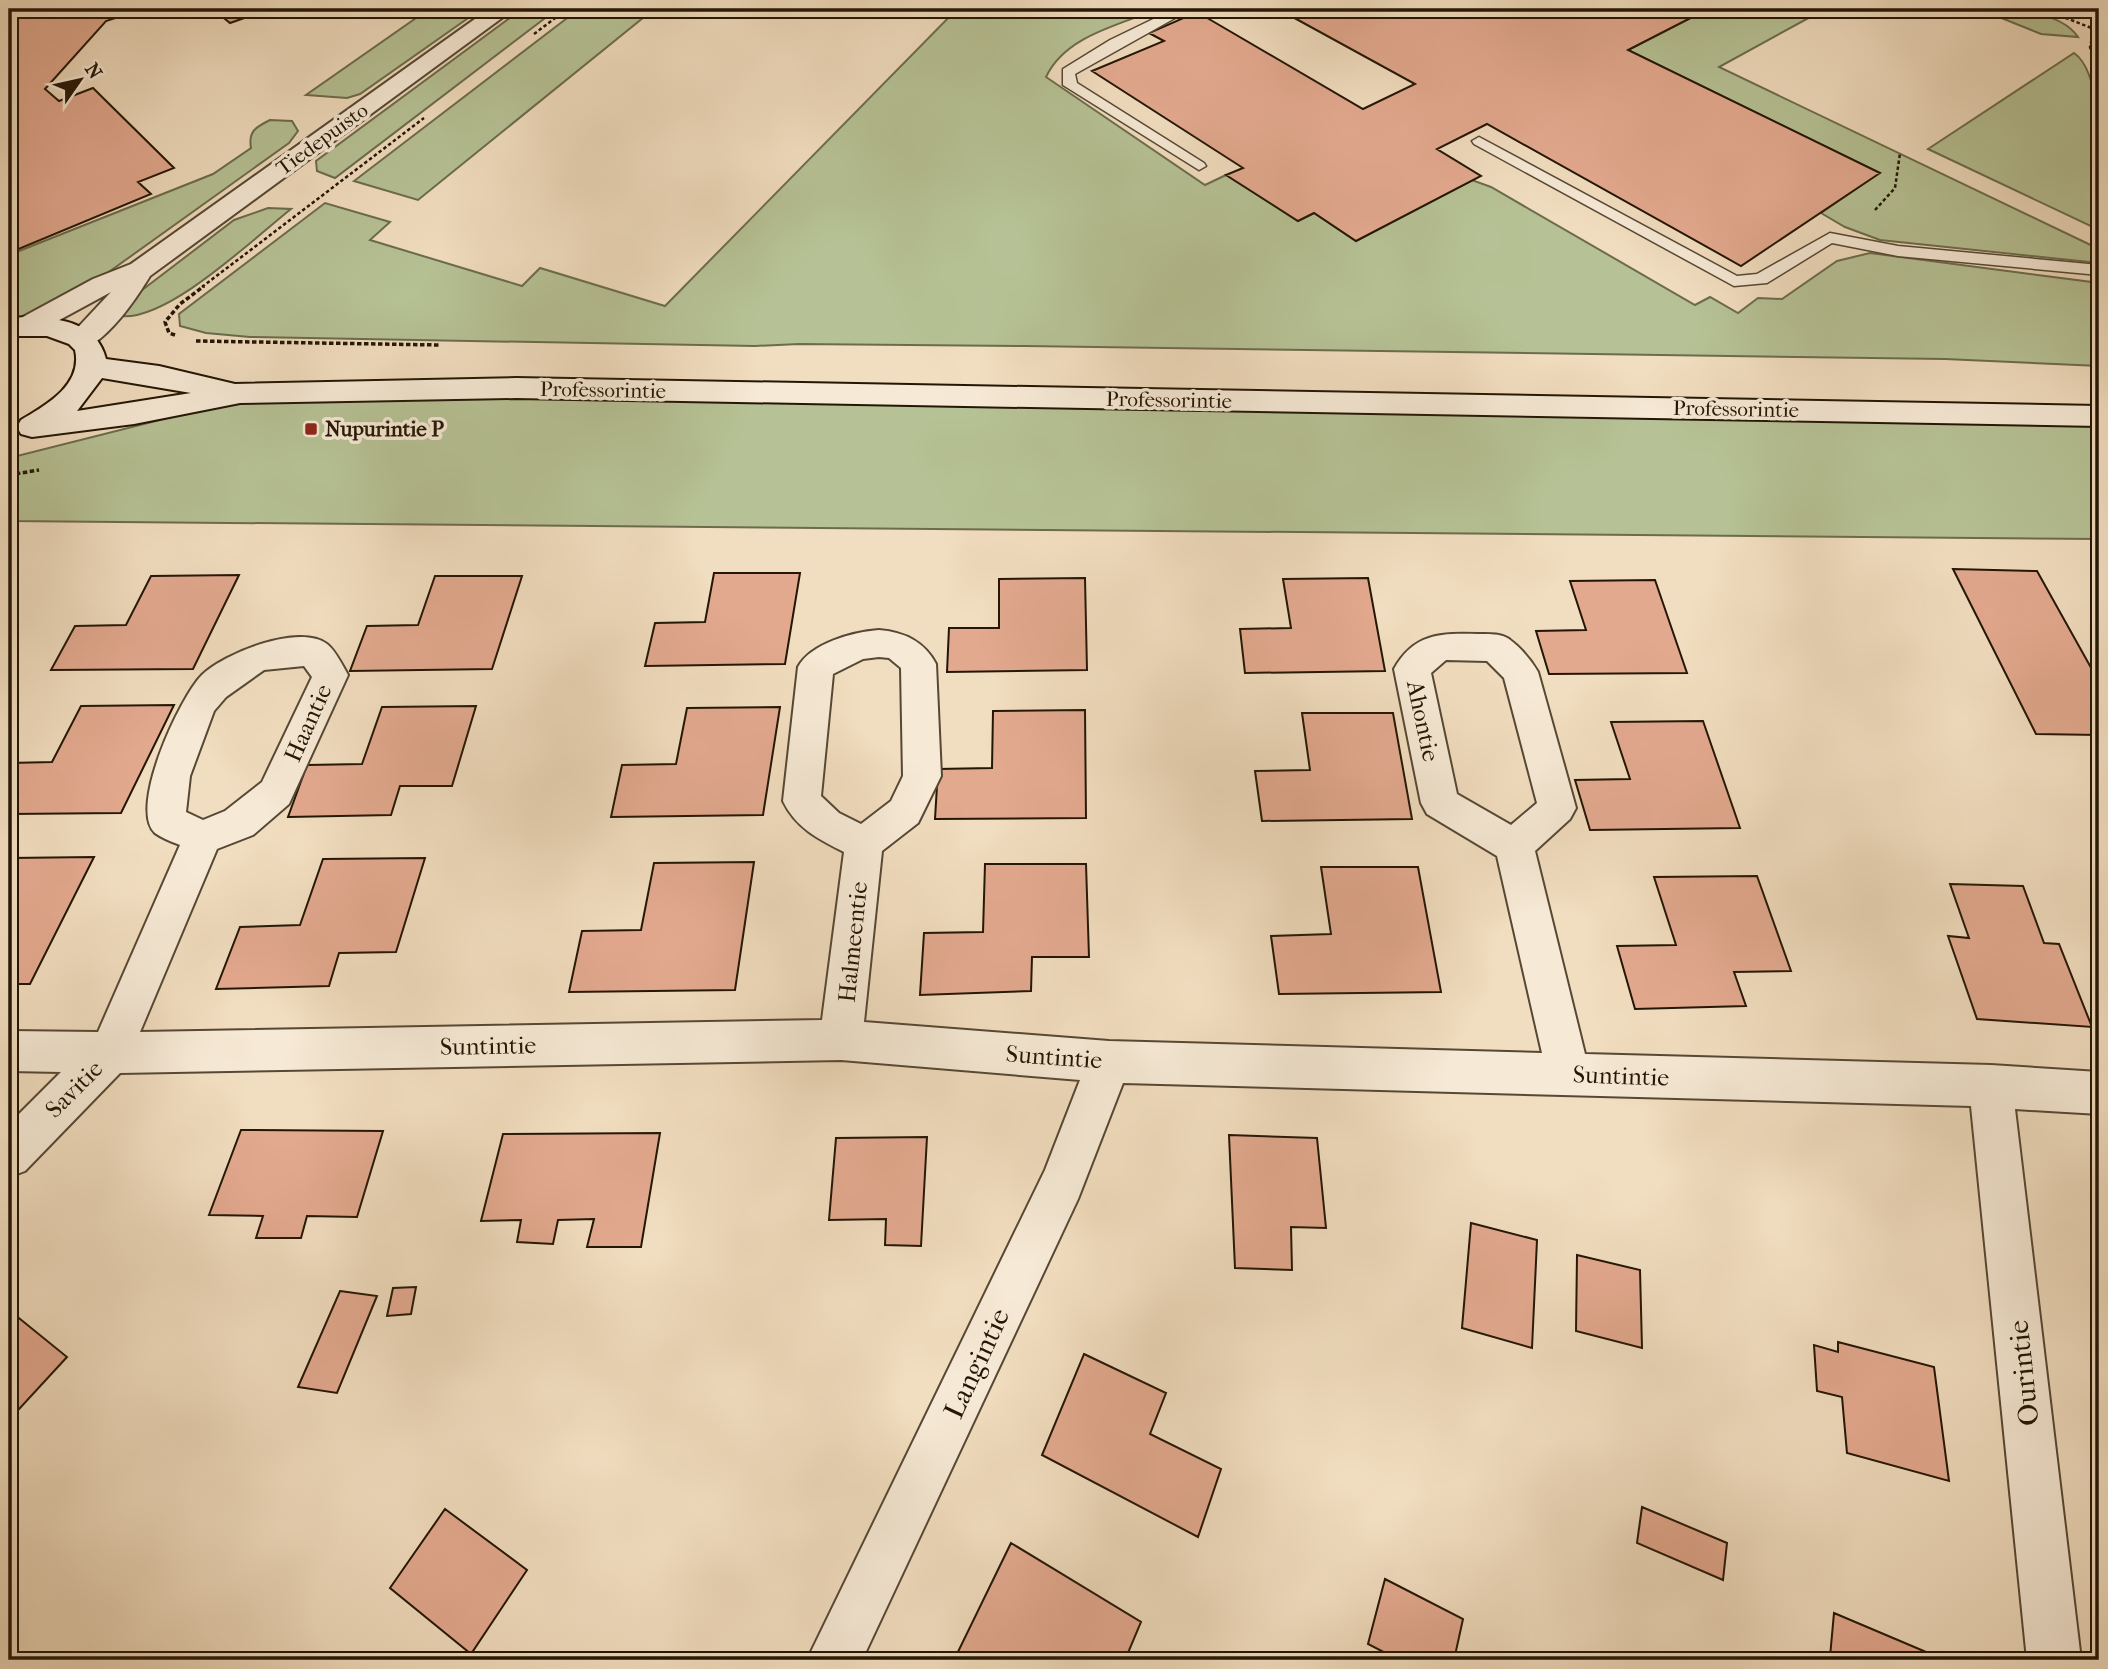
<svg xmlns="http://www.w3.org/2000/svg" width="2108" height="1669" font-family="'IM FELL French Canon',serif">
<rect width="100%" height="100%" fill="#f1ddbf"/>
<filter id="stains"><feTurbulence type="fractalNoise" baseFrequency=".00286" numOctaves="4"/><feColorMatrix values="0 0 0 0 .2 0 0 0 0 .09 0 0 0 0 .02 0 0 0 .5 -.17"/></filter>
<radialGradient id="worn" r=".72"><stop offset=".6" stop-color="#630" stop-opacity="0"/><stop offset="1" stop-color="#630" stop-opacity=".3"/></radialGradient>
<path fill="#b6c295" stroke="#6c6c4d" stroke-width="2" d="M429,9H481L360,94L347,98L306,95Z
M522,9H557L335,178L317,171L316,161Z
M579,9H654L418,200L354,181Z
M957,9H1158C1119,25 1065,36 1046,77L1205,185L1226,175L1298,221L1314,213L1356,241L1472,180L1491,187L1695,305L1710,297L1738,313L1758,298L1782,299L1837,261L1870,253L2099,283V366L1945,359L1025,346L799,344L755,346L250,337L206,333L180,326L179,314L325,203L390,222L370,240L522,286L540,268L665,306Z
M1708,9H1825L1719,67L2099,249V263L1880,240L1845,227L1821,213L1879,173L1628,50Z
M1979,9C2008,9 2060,10 2078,37L2041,34Z
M2074,53C2108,76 2099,191 2099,230L1928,149Z
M270,120L292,121L298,131L289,143L99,279L24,319H9V255L213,174L251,148C248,131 256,127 270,120Z
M268,208L291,209C253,239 167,322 120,316L125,303L234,220Z
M271,392L2099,420V539L9,521V458Z"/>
<path fill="#e3a98f" stroke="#231605" stroke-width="2" d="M9,9H143L106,21L45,89L59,101L93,88L174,168L138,182L151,194L9,253Z
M213,9H270L230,23Z
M1278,9H1543L1554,14L1565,9H1708L1628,50L1880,173L1741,266L1487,124L1437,149L1481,176L1356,241L1314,213L1298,221L1226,175L1243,168L1092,71L1164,41L1149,33L1197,12L1363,109L1415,84Z
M1953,569L2037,571L2099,682V735L2036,734Z
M714,573H800L785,664L645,666L655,623L705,622Z
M239,575L193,669L51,670L75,626L126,625L151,576Z
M435,576H522L492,669L350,671L367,626L418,625Z
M1085,578L1087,670L947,672L949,628H999V579Z
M1368,578L1385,671L1245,673L1240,629L1291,628L1283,579Z
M1655,580L1687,673L1549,674L1536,631L1586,630L1570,581Z
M174,705L121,813L9,814V763L52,762L81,706Z
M476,706L452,786H400L391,815L288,817L307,765L362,764L382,707Z
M780,707L763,815L611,817L622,765L676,764L687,708Z
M1085,710L1086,818L935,819L938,769L992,768L993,711Z
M1302,713H1393L1412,819L1262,821L1255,771L1310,770Z
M1703,721L1740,828L1590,830L1575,780L1630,779L1611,722Z
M94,857L30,984H9V858Z
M425,858L396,952L339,953L329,986L216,989L240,927L300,925L323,859Z
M754,862L735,990L569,992L582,931L641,930L654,863Z
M985,864H1086L1089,957H1032L1031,991L920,995L924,933L983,932Z
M1321,867H1418L1441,992L1279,994L1271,936L1331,934Z
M1757,876L1791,971L1734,972L1746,1006L1635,1009L1617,946L1676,945L1654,877Z
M1950,884L2023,886L2044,943L2059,944L2092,1027L1977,1019L1948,936L1969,938Z
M241,1130L383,1131L357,1217L307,1216L301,1238H256L263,1216L209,1215Z
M660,1133L641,1247H587L594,1219L558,1220L553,1244L517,1242L521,1220L481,1221L503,1134Z
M1229,1135L1317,1138L1326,1228L1291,1227L1292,1270L1235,1268Z
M927,1137L921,1246L885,1245L886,1219L829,1220L836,1138Z
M1471,1223L1537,1240L1532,1348L1462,1328Z
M1577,1255L1640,1270L1642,1348L1576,1331Z
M416,1287L411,1314L387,1316L393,1288Z
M340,1291L377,1296L337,1393L298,1387Z
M9,1310L67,1357L9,1420Z
M1838,1342L1934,1367L1949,1481L1847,1453L1842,1397L1817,1391L1814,1345L1838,1352Z
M1084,1354L1166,1393L1150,1434L1221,1469L1198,1537L1042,1455Z
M1642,1507L1727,1543L1723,1580L1637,1543Z
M445,1509L527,1570L471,1654L390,1588Z
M1011,1543L1141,1622L1125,1660H954Z
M1385,1579L1463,1619L1454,1660H1399L1368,1644Z
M1834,1613L1945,1660H1838L1830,1657Z"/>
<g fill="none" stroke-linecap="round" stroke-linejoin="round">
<defs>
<path id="service" d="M1174,9H1191L1075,74L1077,83L1204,163L1206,166L1199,170L1063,85V69L1110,40Z
M1479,137L1737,276L1757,274L1830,233L1898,246L2099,265V275L1898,256L1832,243L1767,283L1734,286L1474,144L1472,141Z"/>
<path id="minor" d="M879,630C904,632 924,641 936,664L941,776L918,823L882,851L864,1022L1109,1041L1542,1053L1497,856L1427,814L1421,803L1394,669C1414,633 1441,633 1478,634C1488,634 1500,633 1509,639C1520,647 1531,660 1538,672L1576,808L1570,819L1535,851L1585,1054L1991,1065L2099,1072V1114L2015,1109L2081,1660H2027L1971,1106L1123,1083L1078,1199L862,1660H807L1045,1170L1080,1080L841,1060L120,1073L25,1171L9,1177V1124L61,1072L9,1071V1031L98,1032L180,845C172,842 162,838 155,833C128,808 180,697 202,675C223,654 299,623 327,644C335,650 343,666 348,675L289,804L253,835L217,849L140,1032L822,1020L844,852C818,839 796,828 783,801L798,667C811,643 853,632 879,630ZM879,657L889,658L901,668L903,776L891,801L861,824L839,813L821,796L833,674L863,659ZM1446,660L1487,661L1504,678L1537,803L1511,825L1457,794L1431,673ZM304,666L312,677L262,782L225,811L203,820L186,812L190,776L214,711L226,697L264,670Z"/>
<path id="tertiary" d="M489,9H514L150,276C136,299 116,328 93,344C86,348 79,346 72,344L68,338L111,292L41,330L31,333L21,330L17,324L21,318L93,279L131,264Z"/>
<path id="secondary" d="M28,317C61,318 97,323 106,359L159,366L235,384L516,378L2099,406V426L516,398L240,403L134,424L32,437L21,434L17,427L21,420C46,405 83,385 75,350L69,344L47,336H9V318ZM102,378L191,393L77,411Z"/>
</defs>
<use href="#service" stroke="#564834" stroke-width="3"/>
<use href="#minor" stroke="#564834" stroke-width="4"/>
<use href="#tertiary" stroke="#564834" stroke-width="4"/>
<use href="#secondary" stroke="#231605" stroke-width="4"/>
<path stroke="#231605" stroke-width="2.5" stroke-dasharray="3.5 2.5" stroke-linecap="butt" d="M2043,9L2094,29L2090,47L2099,80
M534,34L567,9
M1875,210L1895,188L1900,153
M202,287L424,118"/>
<path stroke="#231605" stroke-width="3.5" stroke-dasharray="4.5 2.5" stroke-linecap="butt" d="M175,335L169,333L165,322L180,304L204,286
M196,341L440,345
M9,475L39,470"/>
<use href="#service" fill="#f6e9d5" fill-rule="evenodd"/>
<use href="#minor" fill="#f6e9d5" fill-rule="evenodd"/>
<use href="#tertiary" fill="#f6e9d5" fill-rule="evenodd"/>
<use href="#secondary" fill="#f6e9d5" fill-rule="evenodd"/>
</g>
<rect fill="#8f2418" stroke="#f6e9d5" stroke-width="2.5" x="304" y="422" width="14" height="14" rx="3.5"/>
<g text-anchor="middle" stroke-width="7" stroke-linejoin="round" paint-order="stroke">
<g font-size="21" fill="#231605" stroke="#f6e9d5">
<text transform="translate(322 139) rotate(-36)" y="7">Tiedepuisto</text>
<text transform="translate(603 390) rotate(1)" y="7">Professorintie</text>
<text transform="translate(1169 400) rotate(1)" y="7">Professorintie</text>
<text transform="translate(1736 409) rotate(1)" y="7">Professorintie</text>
</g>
<g font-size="21" font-weight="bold" fill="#231605" stroke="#f6e9d5" text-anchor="start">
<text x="325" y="436">Nupurintie P</text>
</g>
<g font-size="24" fill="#231605" stroke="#f6e9d5">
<text transform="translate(1423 721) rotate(78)" y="8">Ahontie</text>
<text transform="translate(308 723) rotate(-66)" y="8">Haantie</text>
<text transform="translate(853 942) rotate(-84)" y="8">Halmeentie</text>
<text transform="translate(488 1046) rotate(-1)" y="8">Suntintie</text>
<text transform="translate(1054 1057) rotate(4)" y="8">Suntintie</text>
<text transform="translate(1621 1076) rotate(2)" y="8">Suntintie</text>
<text transform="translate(74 1089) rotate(-45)" y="8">Savitie</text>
</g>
<g font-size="28" fill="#231605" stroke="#f6e9d5">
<text transform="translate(976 1363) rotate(-65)" y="10">Langintie</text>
<text transform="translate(2023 1373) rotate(-96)" y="10">Ourintie</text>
</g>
</g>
<rect width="2108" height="1669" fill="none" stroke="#f1ddbf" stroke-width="35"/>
<rect x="10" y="10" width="2087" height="1648" fill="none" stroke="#231605" stroke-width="3.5"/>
<rect x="18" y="18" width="2073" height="1634" fill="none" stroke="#231605" stroke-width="2"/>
<g transform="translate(80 80) rotate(56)" stroke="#f6e9d5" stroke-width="5" paint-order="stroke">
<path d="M0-5L12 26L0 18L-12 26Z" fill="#231605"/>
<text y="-10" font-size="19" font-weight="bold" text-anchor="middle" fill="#231605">N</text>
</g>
<rect width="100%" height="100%" filter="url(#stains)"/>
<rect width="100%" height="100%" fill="url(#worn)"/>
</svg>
